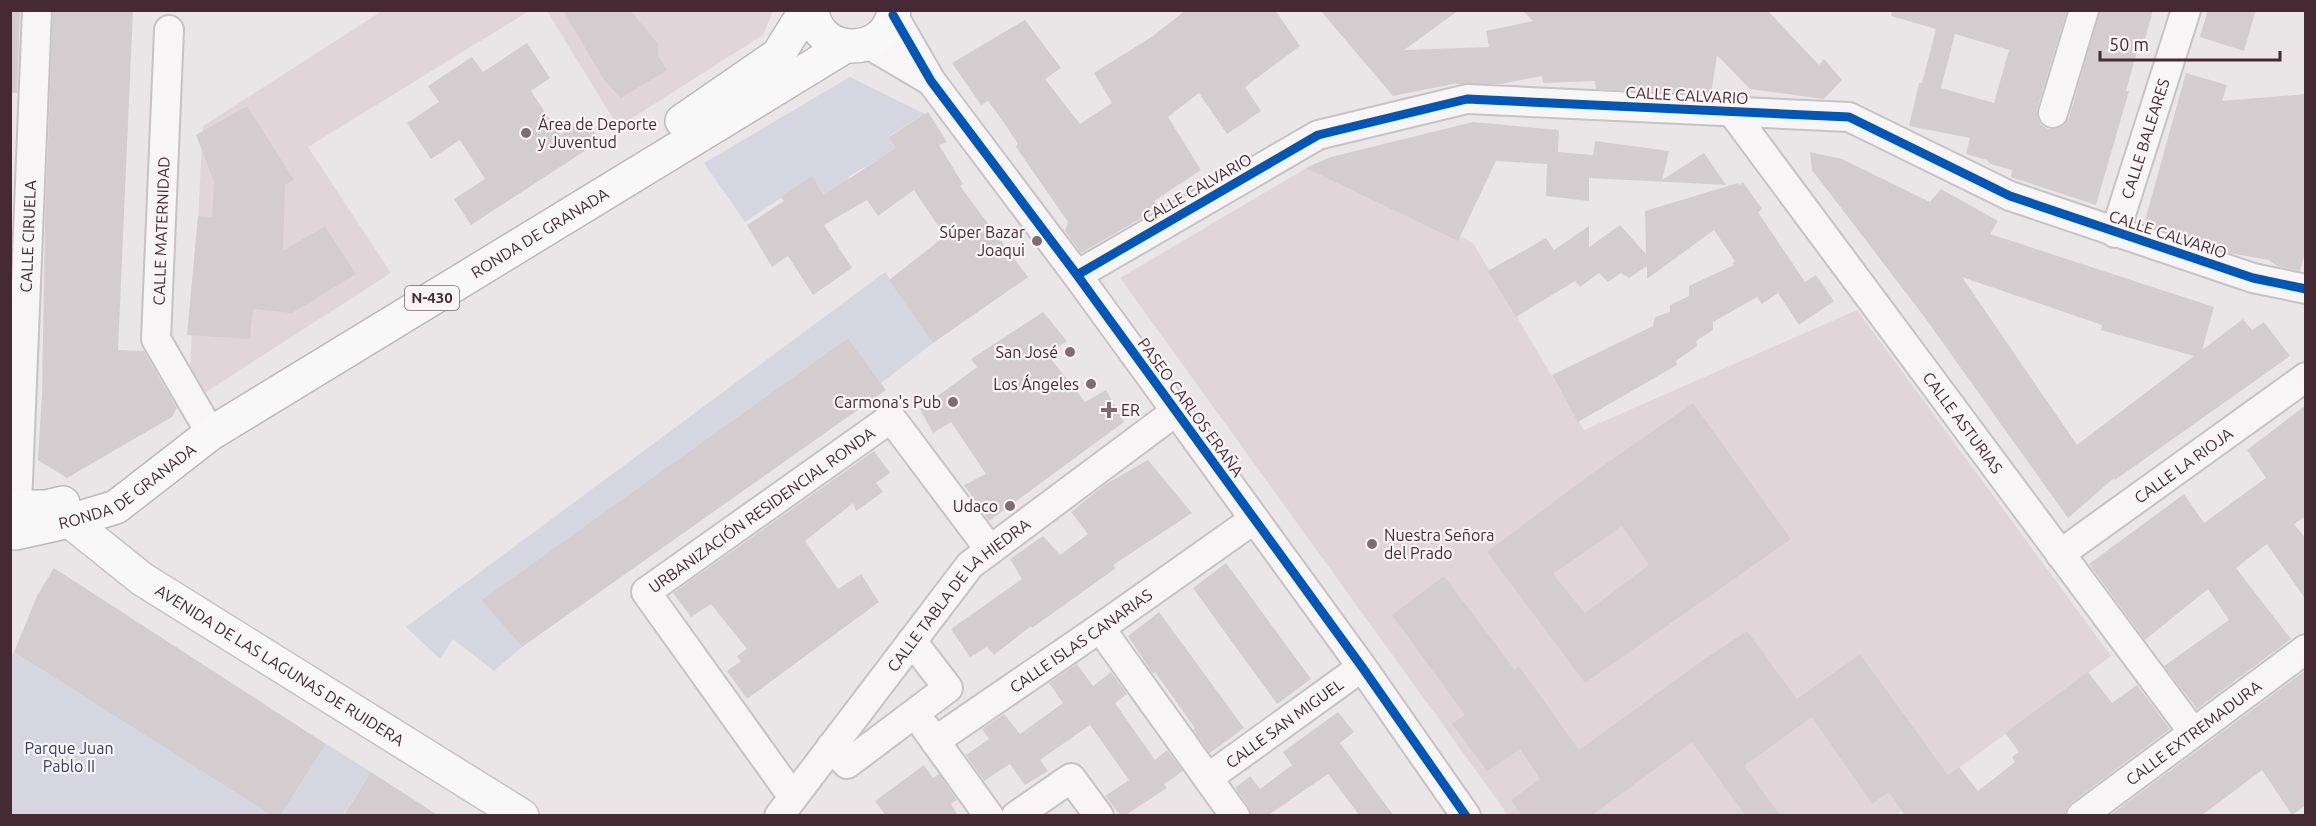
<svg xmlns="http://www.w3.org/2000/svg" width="2316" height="826" font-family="Ubuntu,sans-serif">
<rect width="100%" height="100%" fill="#eae6e8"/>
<path fill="#e0d6d9" d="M382,11H529L308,147L391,273L206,392L190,369L203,126Z
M547,11H773L763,35L618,127Z
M1315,163L1473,243L1584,430L1857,310L2111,656L1895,815H1508L1120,278Z"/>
<path fill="#d5d6df" d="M850,77L925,114L889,136L904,160L883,157L848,177L855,186L830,203L812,177L745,222L704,163Z
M885,272L933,343L881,383L848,338L483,600L522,647L494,671L453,639L440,659L406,627Z
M14,652L273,815H11L10,659Z
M326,744L371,772L343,815L280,816Z"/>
<path fill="#d3cdcf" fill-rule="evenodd" d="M10,10H20L17,93H10Z
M53,10H133L118,350L144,351L177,408L172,417L67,478L38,460L42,393L45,222Z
M563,10H630L658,44V56L667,70L621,98L604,80Z
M1186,10H1275L1300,46L1245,87L1261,111L1227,134L1199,93L1168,117L1201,170L1154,201L1159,208L1081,253L1065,231L1068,222L1016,147L1018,144L1002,120L988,101L981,105L952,63L1025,20L1061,68L1045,79L1080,124L1112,103L1094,73L1153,36Z
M1320,10H1459L1404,50L1489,47L1486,31L1533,21L1522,10H1767L1819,65L1824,59L1842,80L1824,99L1750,89L1717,55L1711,94L1596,89L1595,81L1543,83L1542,76L1501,84H1453L1393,96Z
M1892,10H2067L2037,109V117L2041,125L2048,129H2056L2064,125L2069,118L2100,10H2153L2142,50L2138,48L2126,91H2129L2096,205L2011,177L2012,170L1990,164L1987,160L1966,154L1970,138L1909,126L1919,83H1922L1936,29L1891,16ZM1955,34L2009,50L1994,103L1941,88Z
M2208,10H2256L2244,51L2200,37Z
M527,43L550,78L531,91L560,135L585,118L600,141L471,225L454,199L485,179L460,140L431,159L407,123L439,102L428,86L472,57L483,72Z
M2186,73L2227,85L2222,101L2306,94V248L2300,271L2277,266L2269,260L2229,253L2200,243L2181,233V236L2144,224Z
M247,106L294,180L285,185L283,251L325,226L356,274L292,313L253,309L250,339L187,335L198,216L212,217L214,182L196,135Z
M928,112L947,142L939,145L963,184L960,186L1028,277L933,343L889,280L945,236L914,190L878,216L867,200L824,225L852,268L813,295L788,256L772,267L747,225L784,201L781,197L812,176L824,195L896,148L889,137Z
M1473,122L1559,130L1558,152L1593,155L1595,141L1669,151L1662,180L1704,153L1726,185L1589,178V201L1546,196L1547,164L1496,161L1458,241L1306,168L1331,157Z
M1810,152L1842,159L1930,202L1941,189L1998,221L1990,234L2214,307L2202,350L2243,319L2252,330L2264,322L2290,356L2115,480L2114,478L2068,518L1923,315L1812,170ZM1962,277L2102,325L2101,330L2194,356L2077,445Z
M1743,182L1762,209L1758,212L1805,282L1816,275L1834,301L1799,325L1778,293L1762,304L1757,297L1713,322V330L1696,341L1697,346L1676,361L1677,365L1578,422L1552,375L1653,326L1655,317L1670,312V305L1689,296V286L1734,265L1732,263L1735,261L1714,230L1647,279V266L1629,278L1621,273L1608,282L1599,273L1580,287L1575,281L1516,317L1488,271L1546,238L1554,250L1589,226V247L1620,225L1646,254L1645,211L1738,183L1740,185Z
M1043,312L1067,341L1047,354L1085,402L1106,390L1124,422L989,521L964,485L986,474L951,422L933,433L920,409L977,367L971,359Z
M848,338L886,390L522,647L482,600Z
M1693,403L1791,539L1585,683L1487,552L1587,477ZM1622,526L1649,565L1585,613L1553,574Z
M2306,405V516L2294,524L2306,539V600L2267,544L2236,568L2291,639L2197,709L2164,666L2229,620L2208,589L2145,640L2089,564L2184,494L2204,523L2266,478L2247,450Z
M874,451L890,473L876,483L883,492L856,511L853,503L805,541L838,589L861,574L879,602L747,699L727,671L741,661L737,656L747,649L711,604L691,617L673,593Z
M1148,460L1192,513L1113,565L1116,568L1032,628L1031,626L994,655L987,647L970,657L951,629L1022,579L1010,559L1043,536L1060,555L1088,534L1071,512L1106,484Z
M1226,563L1311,679L1277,704L1193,588Z
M54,568L326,744L280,816H273L14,652L37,596Z
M1444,576L1515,670L1519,666L1579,750L1702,661L1747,631L1797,699L1860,654L1948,775L1959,767L1978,791L2015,762L2012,757L2019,752L2005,733L2088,672L2112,703L2137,685L2170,729L2071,803L2066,809L2065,816H1905L1889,792L1872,804L1812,717L1744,766L1781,816H1746L1692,742L1591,816H1522L1511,800L1540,779L1520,749L1487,771L1452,724L1465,715L1392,615Z
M1159,612L1244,728L1210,753L1193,730L1195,728L1155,672L1153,674L1128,636Z
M1077,664L1093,686L1111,672L1127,694L1115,703L1155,760L1167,750L1183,771L1164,784L1167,788L1124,816H1121L1105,796L1129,780L1090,725L1040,760L1048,771L1025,785L1010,764L984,781L966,755L989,739L982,729L1004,714L1020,734L1063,703L1049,683Z
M2306,670V805L2292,815L2262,770L2201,816H2109Z
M1338,712L1354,732L1340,743L1394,816H1360L1328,774L1267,816H1251L1248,806L1235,788L1250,776L1260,789L1292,765L1283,752Z
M924,765L933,778L939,774L957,800L951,804L958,816H886L875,801Z
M371,772L439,816H343Z"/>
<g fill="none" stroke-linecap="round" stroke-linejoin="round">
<defs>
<g id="minor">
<path d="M893,15L931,81L1077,275L1362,667L1466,816"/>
<path d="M169,30L156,339L203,420"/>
<path d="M868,44L929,80"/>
<path id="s1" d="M1732,112L2193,732"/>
<path d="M2053,113L2084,10"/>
<path id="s2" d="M2115,233L2186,10"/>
<path d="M1077,275L1318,135L1467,99L1849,117L2010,196L2253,278L2306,289"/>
<path id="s3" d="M16,530L37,10"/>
<path id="s4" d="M2060,554L2306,377"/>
<path d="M1100,628L1235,816"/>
<path d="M925,727L989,816"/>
<path id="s5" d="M935,741L1100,628L1253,520"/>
<path d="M831,747L847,764L948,688L912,641"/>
<path id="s6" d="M1208,778L1362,667"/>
<path id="s7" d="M793,797L646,592L891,418L990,550"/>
<path id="s8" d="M779,816L970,565L1175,412"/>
<path d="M1016,816L1071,778L1099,816"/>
<path id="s9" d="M2081,816L2306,649"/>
</g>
<g id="secondary">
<path id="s10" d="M49,508L61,514L142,579L522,816"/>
</g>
<g id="trunk">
<path d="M812,10C817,58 888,58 894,10"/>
<path d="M682,121L778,55L806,10"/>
<path d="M10,507H46L63,503"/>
<path id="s11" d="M10,531L16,533L70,521L116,507L210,434L844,47"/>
</g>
</defs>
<use href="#minor" stroke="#c7c2c4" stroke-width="32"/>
<use href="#secondary" stroke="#c7c2c4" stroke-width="36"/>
<use href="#trunk" stroke="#bfb8bb" stroke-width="36"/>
<use href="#minor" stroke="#f7f5f6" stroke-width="28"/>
<use href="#secondary" stroke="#f8f8f8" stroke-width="33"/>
<use href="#trunk" stroke="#f8f8f8" stroke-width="33"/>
<defs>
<path id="cycleway" d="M893,15L931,81L1077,275L1362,667L1466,816
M1077,275L1318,135L1467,99L1849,117L2010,196L2253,278L2306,289"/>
</defs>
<use href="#cycleway" stroke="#f9f4f6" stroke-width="13"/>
<use href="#cycleway" stroke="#0057b8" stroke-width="9"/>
</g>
<g fill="#7f6c72" stroke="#f9f4f6" stroke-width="2">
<circle cx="526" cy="133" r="6"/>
<circle cx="1037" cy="241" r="6"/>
<circle cx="1070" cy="352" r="6"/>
<circle cx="1091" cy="384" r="6"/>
<circle cx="953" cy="402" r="6"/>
<path d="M1106 401h6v6h6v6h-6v6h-6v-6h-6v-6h6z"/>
<circle cx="1010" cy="506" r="6"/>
<circle cx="1372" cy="544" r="6"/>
</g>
<g text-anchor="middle" stroke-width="4.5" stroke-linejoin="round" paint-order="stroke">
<rect fill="#f9f4f6" stroke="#7c676e" stroke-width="1.5" x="405" y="286" width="54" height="24" rx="4.5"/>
<g font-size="15" font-weight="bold" fill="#462a33">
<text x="432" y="303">N-430</text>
</g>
<g font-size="16" fill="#462a33" stroke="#f9f4f6">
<text transform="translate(1687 95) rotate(3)" y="6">CALLE CALVARIO</text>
<text dy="6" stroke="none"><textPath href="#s2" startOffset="99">CALLE BALEARES</textPath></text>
<text transform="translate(1197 188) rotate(-30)" y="6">CALLE CALVARIO</text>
<text transform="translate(161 231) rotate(-88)" y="6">CALLE MATERNIDAD</text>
<text dy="6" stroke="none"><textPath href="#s11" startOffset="615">RONDA DE GRANADA</textPath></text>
<text transform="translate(2168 234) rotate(18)" y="6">CALLE CALVARIO</text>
<text dy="6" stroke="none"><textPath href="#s3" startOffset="294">CALLE CIRUELA</textPath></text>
<text transform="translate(1191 407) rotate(54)" y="6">PASEO CARLOS ERAÑA</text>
<text dy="6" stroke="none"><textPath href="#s1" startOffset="387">CALLE ASTURIAS</textPath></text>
<text dy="6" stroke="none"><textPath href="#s4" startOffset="152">CALLE LA RIOJA</textPath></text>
<text dy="6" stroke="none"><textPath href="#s11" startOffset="129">RONDA DE GRANADA</textPath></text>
<text dy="6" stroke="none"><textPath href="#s7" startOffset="394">URBANIZACIÓN RESIDENCIAL RONDA</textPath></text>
<text dy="6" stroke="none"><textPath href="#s8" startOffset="286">CALLE TABLA DE LA HIEDRA</textPath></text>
<text dy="6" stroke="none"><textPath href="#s5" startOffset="177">CALLE ISLAS CANARIAS</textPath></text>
<text dy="6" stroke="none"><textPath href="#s10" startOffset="280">AVENIDA DE LAS LAGUNAS DE RUIDERA</textPath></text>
<text dy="6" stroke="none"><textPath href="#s6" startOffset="94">CALLE SAN MIGUEL</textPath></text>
<text dy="6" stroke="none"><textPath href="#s9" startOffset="140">CALLE EXTREMADURA</textPath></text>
</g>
<g font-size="16" fill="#462a33" stroke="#f9f4f6" text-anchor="end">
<text x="538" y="130" text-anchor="start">Área de Deporte<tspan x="538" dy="18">y Juventud</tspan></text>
<text x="1025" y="238">Súper Bazar<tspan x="1025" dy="18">Joaqui</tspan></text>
<text x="1058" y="358">San José</text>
<text x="1079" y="390">Los Ángeles</text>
<text x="941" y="408">Carmona's Pub</text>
<text x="1121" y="416" text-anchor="start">ER</text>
<text x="998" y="512">Udaco</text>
<text x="1384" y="541" text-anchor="start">Nuestra Señora<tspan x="1384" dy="18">del Prado</tspan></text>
</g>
<g font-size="16" fill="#363d63" stroke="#f9f4f6">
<text x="69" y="754">Parque Juan<tspan x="69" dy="18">Pablo II</tspan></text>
</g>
</g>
<rect width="2316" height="826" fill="none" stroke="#462a33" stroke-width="24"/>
<path d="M2100 51v9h180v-9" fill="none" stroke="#462a33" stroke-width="3"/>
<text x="2109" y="51" font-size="18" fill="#462a33" stroke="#f9f4f6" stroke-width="4.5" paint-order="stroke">50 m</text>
</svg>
